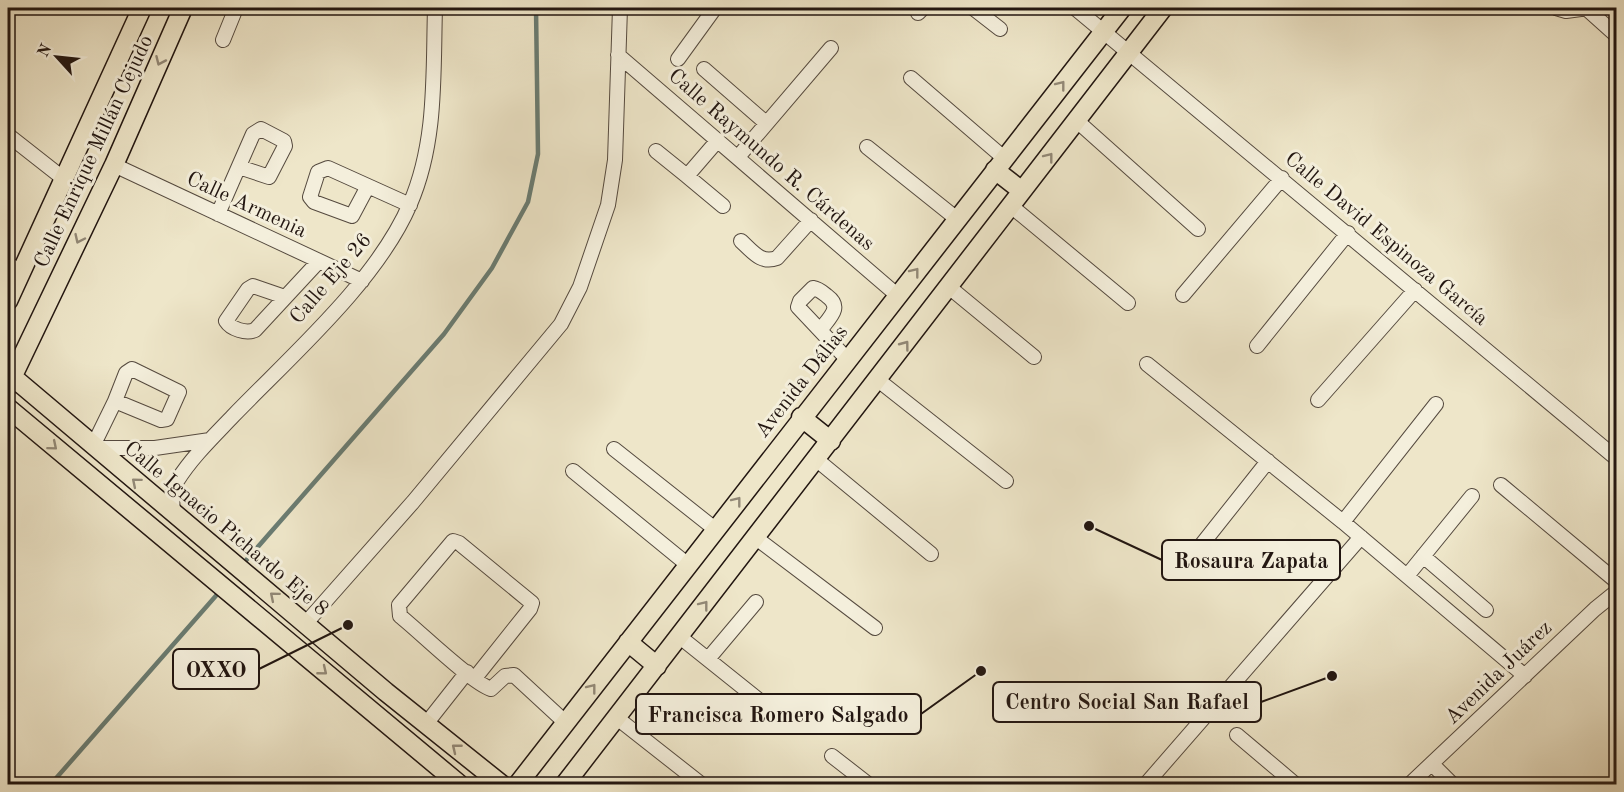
<svg xmlns="http://www.w3.org/2000/svg" width="1624" height="792" font-family="'Old Standard TT',serif">
<rect width="100%" height="100%" fill="#eee6c9"/>
<filter id="stains"><feTurbulence type="fractalNoise" baseFrequency=".00333" numOctaves="4"/><feColorMatrix values="0 0 0 0 .2 0 0 0 0 .09 0 0 0 0 .02 0 0 0 .5 -.17"/></filter>
<radialGradient id="worn" r=".72"><stop offset=".6" stop-color="#630" stop-opacity="0"/><stop offset="1" stop-color="#630" stop-opacity=".3"/></radialGradient>
<g fill="none" stroke-linecap="round" stroke-linejoin="round">
<path stroke="#6a7c72" stroke-width="4.5" d="M242,565L444,334L492,268L528,202L538,154L536,8
M51,784L221,590"/>
<defs>
<path id="minor" d="M973,8L1000,29
M1075,8L1616,458
M1556,8L1566,11L1588,8
M1587,9L1616,35
M918,13L923,8
M223,40L236,8
M618,55L897,295
M678,59L715,8
M704,69L766,123
M911,78L1004,158
M1077,121L1198,229
M8,135L64,179
M867,147L957,219
M656,151L687,176L718,140
M738,157L831,48
M114,165L362,281
M687,176L723,206
M368,186L352,216L314,202L310,197L318,172L328,168L410,205
M1011,206L1128,303
M218,214L253,134L261,129L284,141L285,146L269,177L239,167
M741,241C753,252 761,264 777,258L811,220
M8,263L21,274
M949,287L1034,357
M1183,295L1282,178
M285,297L253,286L248,289L226,321C231,329 246,334 255,330L319,261
M821,329C831,316 842,307 827,296C822,292 819,289 813,288L800,301L798,307L847,359
M1257,346L1348,233
M1147,364L1343,522L1525,676
M132,369L179,392L167,419L161,420L115,401L126,373Z
M878,380L1006,481
M1318,400L1415,290
M93,446L115,401
M95,448H155L210,440
M614,449L715,529
M817,460L931,554
M573,471L688,565
M1501,485L1616,581
M173,512C172,501 171,490 177,481C192,457 214,436 233,416C292,355 377,281 410,204C437,142 433,74 435,8
M1343,522L1436,404
M756,538L875,628
M1195,553L1268,461
M1423,556L1486,610
M1407,576L1472,496
M306,623L413,502L561,324L580,287L608,205L615,160L620,8
M680,637L765,705
M708,659L756,602
M475,678L530,609L532,603L459,543L453,541L399,605L400,616C419,631 472,683 491,689L505,676L514,675L566,723
M617,718L701,784
M426,724L467,672
M1237,735L1295,784
M832,756L868,784
M1432,764L1452,784
M1146,784L1361,537
M1410,784L1595,609L1616,592"/>
<path id="major" d="M995,170L1022,191
M8,301L142,8
M8,373L386,692L501,784
M8,386L114,165L183,8
M8,408L459,784
M801,417L831,441
M628,642L657,666
M518,784L1122,8
M565,784L1163,8"/>
</defs>
<use href="#minor" stroke="#554a3f" stroke-width="16"/>
<use href="#major" stroke="#221611" stroke-width="21"/>
<use href="#minor" stroke="#f4efdc" stroke-width="14"/>
<use href="#major" stroke="#eee6c9" stroke-width="18"/>
</g>
<defs><path id="oneway-chevron" d="M-2-3.5L2.5 0L-2 3.5" fill="none" stroke-width="1.6" stroke-linecap="round" stroke-linejoin="round" transform="scale(1.5)"/></defs>
<g stroke="#928876">
<use href="#oneway-chevron" transform="translate(160 61) rotate(114)"/>
<use href="#oneway-chevron" transform="translate(1061 85) rotate(-52)"/>
<use href="#oneway-chevron" transform="translate(1049 157) rotate(-52)"/>
<use href="#oneway-chevron" transform="translate(79 239) rotate(115)"/>
<use href="#oneway-chevron" transform="translate(915 272) rotate(-52)"/>
<use href="#oneway-chevron" transform="translate(905 345) rotate(-53)"/>
<use href="#oneway-chevron" transform="translate(53 446) rotate(40)"/>
<use href="#oneway-chevron" transform="translate(136 482) rotate(-140)"/>
<use href="#oneway-chevron" transform="translate(737 501) rotate(-52)"/>
<use href="#oneway-chevron" transform="translate(274 596) rotate(-140)"/>
<use href="#oneway-chevron" transform="translate(704 605) rotate(-52)"/>
<use href="#oneway-chevron" transform="translate(323 671) rotate(39)"/>
<use href="#oneway-chevron" transform="translate(592 688) rotate(-52)"/>
<use href="#oneway-chevron" transform="translate(456 748) rotate(-141)"/>
</g>
<g text-anchor="middle" stroke-width="6" stroke-linejoin="round" paint-order="stroke">
<g font-size="21" fill="#221611" stroke="#f4efdc">
<text transform="translate(93 151) rotate(-65)" y="7">Calle Enrique Millán Cejudo</text>
<text transform="translate(772 159) rotate(41)" y="7">Calle Raymundo R. Cárdenas</text>
<text transform="translate(247 204) rotate(25)" y="7">Calle Armenia</text>
<text transform="translate(1387 238) rotate(40)" y="7">Calle David Espinoza García</text>
<text transform="translate(330 278) rotate(-49)" y="7">Calle Eje 26</text>
<text transform="translate(801 381) rotate(-52)" y="7">Avenida Dálias</text>
<text transform="translate(227 528) rotate(40)" y="7">Calle Ignacio Pichardo Eje 8</text>
<text transform="translate(1498 672) rotate(-44)" y="7">Avenida Juárez</text>
</g>
</g>
<path fill="none" stroke="#221611" stroke-width="2" d="M1089 526L1162 560M348 625L259 669M1332 676L1261 702M981 671L921 714"/>
<g fill="#221611" stroke="#f4efdc" stroke-width="2">
<circle cx="1089" cy="526" r="6"/>
<circle cx="348" cy="625" r="6"/>
<circle cx="1332" cy="676" r="6"/>
<circle cx="981" cy="671" r="6"/>
</g>
<g fill="#f4efdc" stroke="#221611" stroke-width="2">
<rect x="1162" y="540" width="178" height="40" rx="6"/>
<rect x="173" y="649" width="86" height="40" rx="6"/>
<rect x="993" y="682" width="268" height="40" rx="6"/>
<rect x="636" y="694" width="285" height="40" rx="6"/>
</g>
<g font-size="22" text-anchor="middle" font-weight="bold" fill="#221611">
<text x="1251" y="568">Rosaura Zapata</text>
<text x="216" y="677">OXXO</text>
<text x="1127" y="709">Centro Social San Rafael</text>
<text x="778" y="722">Francisca Romero Salgado</text>
</g>
<rect width="1624" height="792" fill="none" stroke="#eee6c9" stroke-width="30"/>
<rect x="9" y="9" width="1606" height="774" fill="none" stroke="#221611" stroke-width="3"/>
<rect x="15" y="15" width="1594" height="762" fill="none" stroke="#221611" stroke-width="1.5"/>
<g transform="translate(57 57) rotate(297)" stroke="#f4efdc" stroke-width="4.5" paint-order="stroke">
<path d="M0-4.5L10 22L0 15L-10 22Z" fill="#221611"/>
<text y="-9" font-size="16" font-weight="bold" text-anchor="middle" fill="#221611">N</text>
</g>
<rect width="100%" height="100%" filter="url(#stains)"/>
<rect width="100%" height="100%" fill="url(#worn)"/>
</svg>
